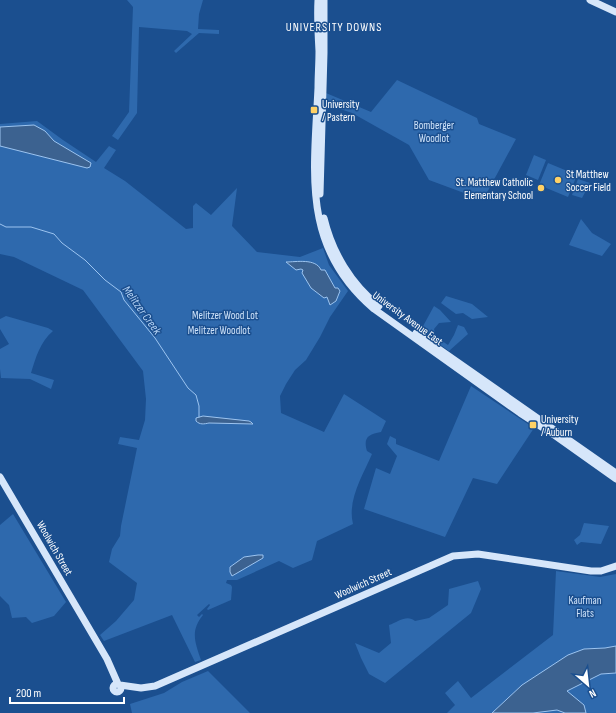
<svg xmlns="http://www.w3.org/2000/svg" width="616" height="713" font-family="'Sofia Sans Condensed',sans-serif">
<rect width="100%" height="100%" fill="#1b4f8f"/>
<path fill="#2e69ad" d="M127,0H203L199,14L198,29L219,30V34L199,33L176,53L174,51L192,34L187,31L139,27L137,113L118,140L112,136L129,112L133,7Z
M397,80L477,118L479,124L516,139L483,200L429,180L409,145L352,113L326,104V93L371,112Z
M37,121L63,140L96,162L109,146L116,150L104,168L125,181L186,229L193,228V206L196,203L211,215L237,188L232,226L257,252L300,257L323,248L329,265L348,291L330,317L320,337L306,360L295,370L286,384L280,396L281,413L324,432L344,394L386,421L381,432C368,434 363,438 367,451L372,454C363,475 347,500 353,524L317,541L312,560L293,568L279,561L237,580H227L226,583L231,585L232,587L231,600L208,610L207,609L210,605L209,604L197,615L199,617L202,614L203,615C190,631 195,642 201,660L195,662L172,615L104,641L100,635L116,621L134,600L137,583L109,562L112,549L120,536L121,526L137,448L118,444L120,437L139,440L145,420L146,399L143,371L83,290L14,257L0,254V124Z
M534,155L546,160L538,180L526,175Z
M548,163L577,175L568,197L539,185Z
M578,179L590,183L582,198L572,195Z
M581,219L592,233L611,244L602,256L569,245Z
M446,296L472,304L488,317L472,319L463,313L456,314L441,303Z
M434,306L440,310L451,322L439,323L434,329L436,337L448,345L454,335L458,325L464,327L468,334L449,351L423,332L422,328Z
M6,316L48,328L53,331C40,342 36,357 31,373L54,380L51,389L30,379L1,378L0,369V349L9,344L0,329V319Z
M471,386L534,428L497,484L473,478L445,537L364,509L376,468L390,474L397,456L387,444L390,436L396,439V444L439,461Z
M13,514L66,602L54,616L32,623L26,617L12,618L9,605L0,596V525Z
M584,523L609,526L601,544L581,542L577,545L574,540L580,535Z
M556,571L600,577L616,574V646L605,648L584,649L522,685L492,713H447L455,705L445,693L458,681L471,698L553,635Z
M478,581L481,589L471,613L385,683L369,674L361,658L355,643L379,653L391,643L389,625C398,622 407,614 415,621L429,618L448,605L449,589Z
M208,671L250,713H132L130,704L164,693L182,682Z
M616,673V713H532L567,691L601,674Z"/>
<path fill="#3c6290" stroke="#9cc4f0" d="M34,125L45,131L54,141L91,163L90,167L87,168L0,146V127Z
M286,262C296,262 316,258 321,270H325L335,288H338L340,291L336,301L330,305L327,297L324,298L311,288L302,273L303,270L301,269L296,270Z
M203,416L249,421L251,422L253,424L209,423C204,424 200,425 196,421V418Z
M258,555H263V558L232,576L230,572V567L244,557Z
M616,646V673L601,674L567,691L584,705L586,713H565L557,710L533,713H492L522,685L568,655L584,649L605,648Z"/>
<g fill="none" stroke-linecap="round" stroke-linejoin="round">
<path stroke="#9cc4f0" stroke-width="1" d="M0,224L6,227H31L54,234L62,243L85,260L105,280L121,292L124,300L155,338L188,388L196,395L199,406V417"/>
<path stroke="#d6e6fa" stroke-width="7" d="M318,0C317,17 318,34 319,51C319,64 318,76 318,88C314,173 301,247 374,309L520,413L554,435L616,479
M590,0L616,12
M320,194L324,53V0
M324,218C332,252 351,284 379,306
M416,333L616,473
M0,477L107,659L118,684
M113 688a4 4 0 1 1 8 0a4 4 0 1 1-8 0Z
M120,685L141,688L155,686L453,556L478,554L591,571H601L616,566"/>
</g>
<g fill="#ffd166" stroke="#1b4f8f" stroke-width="1.5">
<rect x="310" y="106" width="8" height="8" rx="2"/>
<circle cx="558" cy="180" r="4"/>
<circle cx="541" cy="188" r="4"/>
<rect x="529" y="421" width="8" height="8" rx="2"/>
</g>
<g text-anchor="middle" stroke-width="3" stroke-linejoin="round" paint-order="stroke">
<g font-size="11" fill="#fff" stroke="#1b4f8f" text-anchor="start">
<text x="322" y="108">University<tspan x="322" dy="13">/ Pastern</tspan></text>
<text x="566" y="178">St Matthew<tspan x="566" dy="13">Soccer Field</tspan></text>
<text x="533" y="186" text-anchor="end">St. Matthew Catholic<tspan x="533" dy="13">Elementary School</tspan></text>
<text x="541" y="423">University<tspan x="541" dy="13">/ Auburn</tspan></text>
</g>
<g font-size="11" fill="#cfe3fa" stroke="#1b4f8f">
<text x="434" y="129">Bomberger<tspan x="434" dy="13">Woodlot</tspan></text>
<text x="225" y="319">Melitzer Wood Lot</text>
<text x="219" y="334">Melitzer Woodlot</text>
<text x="585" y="604">Kaufman<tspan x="585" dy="13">Flats</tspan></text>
</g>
<g font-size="11" fill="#fff" stroke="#1b4f8f">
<text transform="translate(408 318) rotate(36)" y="4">University Avenue East</text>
<text transform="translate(55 548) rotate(60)" y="4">Woolwich Street</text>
<text transform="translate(363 583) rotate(-24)" y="4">Woolwich Street</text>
</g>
<g font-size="12" letter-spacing="1" fill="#fff" stroke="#1b4f8f">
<text x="334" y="31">UNIVERSITY DOWNS</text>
</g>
<g font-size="12" font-style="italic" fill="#b5d3f5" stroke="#1b4f8f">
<text transform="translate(142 310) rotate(54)" y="4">Melitzer Creek</text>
</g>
</g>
<g transform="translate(588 685) rotate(152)" stroke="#1b4f8f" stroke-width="3" paint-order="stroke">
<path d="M0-3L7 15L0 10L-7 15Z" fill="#ffffff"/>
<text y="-6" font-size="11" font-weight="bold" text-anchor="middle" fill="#ffffff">N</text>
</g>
<path d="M10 697v6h114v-6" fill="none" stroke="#ffffff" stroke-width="2"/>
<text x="16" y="697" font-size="12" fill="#ffffff" stroke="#1b4f8f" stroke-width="3" paint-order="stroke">200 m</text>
</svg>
